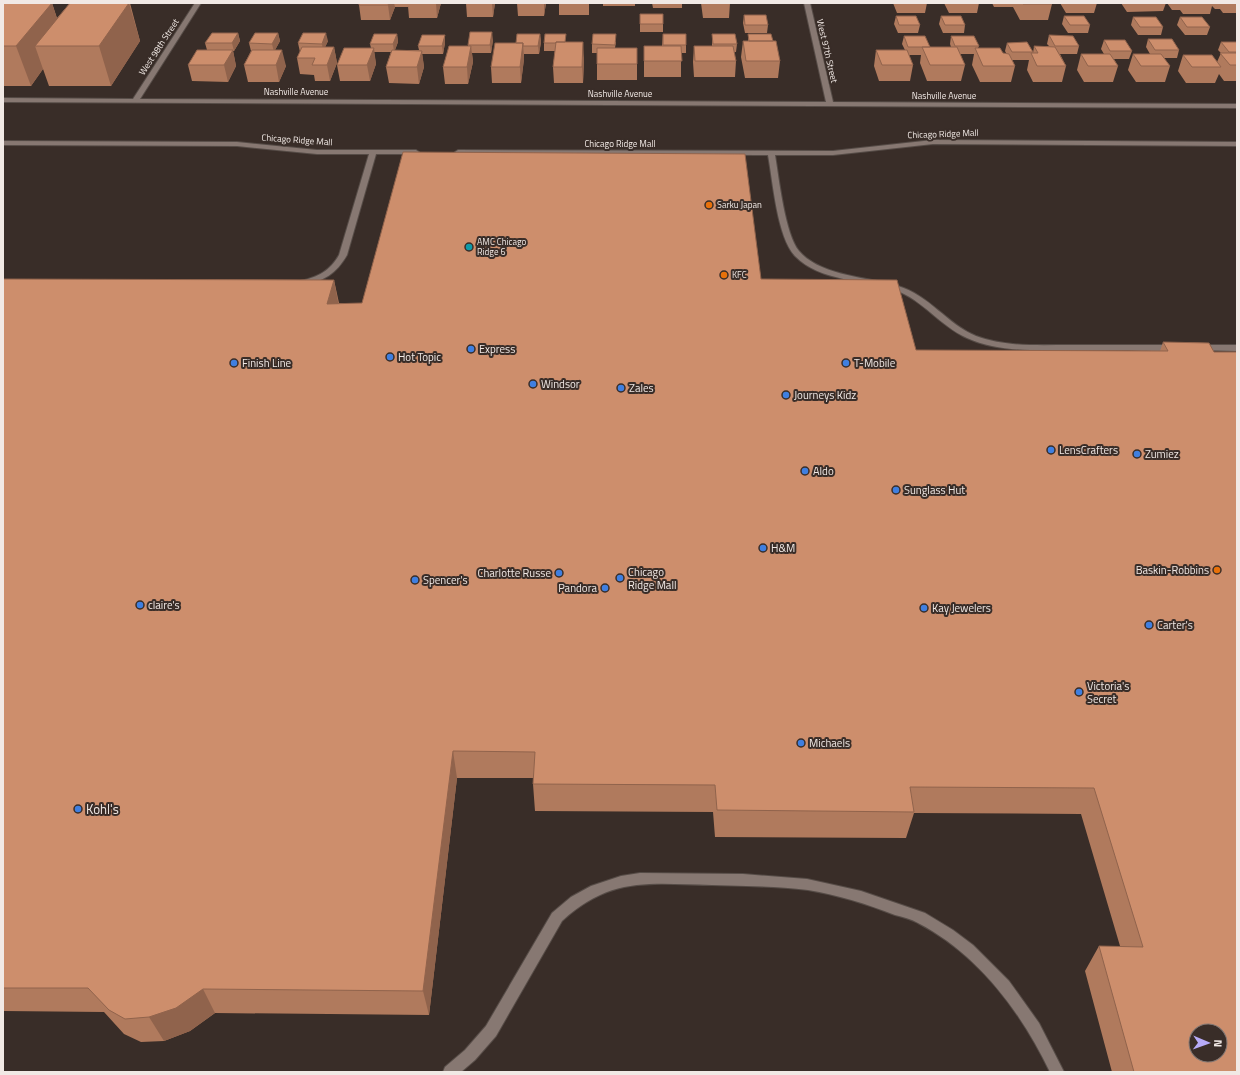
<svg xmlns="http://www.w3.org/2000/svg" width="1240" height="1075" font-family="'Titillium Web',sans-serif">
<rect width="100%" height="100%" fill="#392d28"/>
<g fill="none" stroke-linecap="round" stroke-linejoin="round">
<defs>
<path id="service" d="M933,140L1237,142V146L933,144L833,155H775C779,179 785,234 799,251C820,276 868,277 898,286C929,295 947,324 976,336C1005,347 1038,345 1069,345C1104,345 1140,345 1175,345L1179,348L1178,350C1164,353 1139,350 1124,350C1101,350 1079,350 1057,350C1027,350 995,351 967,338C940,326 923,300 895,290C863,279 820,282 795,256C777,237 773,182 768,155L458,154L455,152L458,150L833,151Z
M3,141L237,142L317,150H416L419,152L416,154H376L347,255C336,274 324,281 303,285L299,283L300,281C318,277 330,271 339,255L369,154H317L237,146L3,145Z
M1199,345H1237V351L1196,350L1195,348Z
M640,873L743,874L807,879L861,891L925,913L953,930L973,945L1009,981L1039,1023L1064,1072H1050C1021,1012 978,954 918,923C911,919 903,917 895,915C867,904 838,895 808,890C776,886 744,886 712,885C650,884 611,876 562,921L496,1036L475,1060L461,1072H443L445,1067L465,1050L486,1026L552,913L571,897L591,886L621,876Z"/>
<path id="minor" d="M195,3H201L140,99L826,102L804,3H810L833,102L1237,104V108L3,102V98L133,99Z"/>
</defs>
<use href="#service" stroke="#564c47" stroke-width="2"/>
<use href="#minor" stroke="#564c47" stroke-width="2"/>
<use href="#service" fill="#877872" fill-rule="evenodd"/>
<use href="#minor" fill="#877872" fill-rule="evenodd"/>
</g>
<path fill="#b07a5d" d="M3,3H52L57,18L70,3H130L140,41L111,86H49L43,69L31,86H3Z
M359,3H441L437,18H409L408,6V7H395L390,20H361L359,5Z
M466,3H495L493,17H467Z
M517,3H546L544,16H518Z
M559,3H589V15H559Z
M603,3H635V6H603Z
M652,3H682V8H653Z
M701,3H730L729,18H703Z
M893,3H927L925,13H897Z
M944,3H979L977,13H949Z
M992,3H1051L1052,4L1048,20H1020L1013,7H994Z
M1060,3H1097L1094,13H1066Z
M1121,3H1166L1163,11L1127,12Z
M1167,3H1237V13H1223L1220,9H1215L1212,6L1210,14H1183L1180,10H1172Z
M640,14H663V32H640Z
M744,15L768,25L767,33H745L743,23Z
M896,16L920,25L918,33H898L894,24Z
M941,16L965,25L964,33H943L939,24Z
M1064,16L1090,25L1088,33H1068L1062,24Z
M1133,17L1163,27L1161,35H1138L1131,25Z
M1180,17L1210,27L1207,35H1185L1177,25Z
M238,33L240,41L234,51H233L236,66L228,82L192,81L188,65L207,50L205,43Z
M278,33L280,41L275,50L286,66L279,82H248L244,65L251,51L249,43Z
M397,34L398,42L395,50H419L418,46L445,43L443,54H422L424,67L419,84L389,83L386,67L391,52H374L376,64L370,81H340L337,65L371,48L370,44Z
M540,34L541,42L539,54H524V59L521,83H492L491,67L516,43Z
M663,34L686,45V53H681V77H644V46H662Z
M712,34L737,44L736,52H734L736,61L735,77H694L693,62L694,46H712Z
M748,34L773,41L780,61L778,78H745L741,57L743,41H748Z
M1049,35L1079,46L1077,54H1060L1066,66L1062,82H1033L1027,70L1029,60H1012L1015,66L1011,82H980L972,65L974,54H960L965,65L961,81H927L920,63L921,55H909L913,65L910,81H879L874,66L876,50H905L902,44L904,36L930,47H951L950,44L951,36L979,46L978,48L1003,53H1006L1005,51L1007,43L1033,52V53L1034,46H1049L1047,44Z
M1148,39L1179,50L1177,58H1164L1170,66L1165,82H1136L1128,70L1133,54H1150L1146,47Z
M493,40L491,53H472L473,62L468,84H445L443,67L468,46V45Z
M1104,40L1132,51L1129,59H1114L1118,66L1113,82H1084L1077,70L1081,54H1104L1101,49Z
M328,41L325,47H334L337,63L330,81H315L314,75L300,74L297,58L300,52L298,43Z
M566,42L584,58L583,83H554L553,67L555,51H544V43Z
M616,42L615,48L637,64V80H597V53H592V44Z
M1221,42H1237V81H1224L1219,74L1215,83H1186L1178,71L1183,55L1217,62L1221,53L1218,50Z
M3,279L334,280L339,303H362L761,279L916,350L1160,351L1163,342L1209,343L1237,1072H1112L1085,971L1099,946H1120L1081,814L914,813L906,838L715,837L713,812L535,811L533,784V778H457L429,1015L215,1013L190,1031L164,1041L141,1042L124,1034L104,1012L3,1011Z"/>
<path fill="#90634c" d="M52,3L64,41L35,46L43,69L31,86L16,46Z
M129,3L140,41L111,86L99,46Z
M389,3H394L395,7L390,20L388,5Z
M436,3H441L437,18Z
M492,3H495L493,17Z
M544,3H546L544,16Z
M492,32L493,40L491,53L490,45Z
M238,33L240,41L234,51L232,43Z
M278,33L280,41L274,52L272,44Z
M326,33L328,41L323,52L322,44Z
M397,34L398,42L394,52L393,44Z
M540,34L541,42L539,54L538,46Z
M445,35V43L443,54L442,46Z
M583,42L584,58L583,83L582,67Z
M523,43L524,59L521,83L520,67Z
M471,46L473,62L468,84L467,67Z
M334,47L337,63L330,81L327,65Z
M374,48L376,64L370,81L367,65Z
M233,50L236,66L228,82L224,65Z
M282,50L286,66L279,82L276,65Z
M422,51L424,67L419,84L417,67Z
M334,280L339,307L327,304Z
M453,751L457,778L429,1015L423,991Z
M203,989L215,1013L190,1031L164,1041L149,1017Z"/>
<path fill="#cd8e6c" stroke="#90634c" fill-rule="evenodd" d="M3,3H52L16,46H3Z
M70,3H129L99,46H35Z
M359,3H389L388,5H359Z
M1023,3H1051L1052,4H1023Z
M640,14H663V24H640Z
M744,15H766L768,25H745Z
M896,16H916L920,25H899Z
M941,16H961L965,25H945Z
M1064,16H1084L1090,25H1070Z
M1133,17H1156L1163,27H1140Z
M1180,17H1202L1210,27H1187Z
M470,32H492L490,45H468Z
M212,33H238L232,43H205Z
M255,33H278L272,44L249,43Z
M303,33H326L322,44L298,43Z
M374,34H397L393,44H370Z
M517,34H540L538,46H523V43H516Z
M545,34H566L565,42H556V43H544Z
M593,34H616L615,45L592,44Z
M663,34H686V45H663Z
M712,34H735L737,44H713Z
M748,34H771L773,41H749Z
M422,35H445L442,46H418Z
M1049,35L1073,36L1079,46H1055Z
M904,36H925L930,47H908Z
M951,36H974L979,46H955Z
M1148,39H1172L1179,50H1155Z
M1104,40H1125L1132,51H1110Z
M743,41H776L780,61H746Z
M556,42H583L582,67H553Z
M1027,42L1033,52H1012L1007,43Z
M1221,42H1237V52H1229Z
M495,43H523L520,67H491Z
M449,46H471L467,67H443Z
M644,46H681L682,61H644Z
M694,46H733L736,61H695Z
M1034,46L1055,47L1066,66H1037L1031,53H1038Z
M302,47H334L327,65H312L315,58H297Z
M922,47H957L965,65H930Z
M344,48H374L367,65H337Z
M597,48H637V64H597Z
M975,48H1000L1003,53L1009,54L1015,66H983Z
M197,50H233L224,65H188Z
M252,50H282L276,65H244Z
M392,50L422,51L417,67H386Z
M876,50H907L913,65H882Z
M1220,53H1237V65H1230Z
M1081,54H1110L1118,66H1088Z
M1133,54H1161L1170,66H1141Z
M1183,55H1212L1221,67H1192Z
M403,152L745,154L761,279L897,280L916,350L1168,351L1163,342L1209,343L1214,352H1237V1072H1134L1099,946L1143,947L1094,788L910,787L914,812L717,810L715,785L533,784L535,752L453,751L423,991L203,989L176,1008L149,1017L125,1019L109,1010L88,988H3V279L334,280L327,304L362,303ZM1196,1031H1220V1055H1196Z"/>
<g fill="#e8710a" stroke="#392d28" stroke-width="1.5">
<circle cx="709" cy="205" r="4"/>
<circle cx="724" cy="275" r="4"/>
<circle cx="1217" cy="570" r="4"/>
</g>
<circle fill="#0f9aa8" stroke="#392d28" stroke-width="1.5" cx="469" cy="247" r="4"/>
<g fill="#3f7fe0" stroke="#392d28" stroke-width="1.5">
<circle cx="471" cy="349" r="4"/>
<circle cx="390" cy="357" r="4"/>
<circle cx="234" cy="363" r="4"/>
<circle cx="846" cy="363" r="4"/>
<circle cx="533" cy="384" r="4"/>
<circle cx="621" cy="388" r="4"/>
<circle cx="786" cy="395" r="4"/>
<circle cx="1051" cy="450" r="4"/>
<circle cx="1137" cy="454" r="4"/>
<circle cx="805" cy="471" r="4"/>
<circle cx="896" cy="490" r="4"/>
<circle cx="763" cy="548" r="4"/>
<circle cx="559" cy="573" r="4"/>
<circle cx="620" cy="578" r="4"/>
<circle cx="415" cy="580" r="4"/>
<circle cx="605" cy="588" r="4"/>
<circle cx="140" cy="605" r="4"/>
<circle cx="924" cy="608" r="4"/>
<circle cx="1149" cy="625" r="4"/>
<circle cx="1079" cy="692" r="4"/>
<circle cx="801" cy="743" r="4"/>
<circle cx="78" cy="809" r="4"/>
</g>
<g text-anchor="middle" stroke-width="4" stroke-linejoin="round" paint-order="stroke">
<g font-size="9" fill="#f1e9e5" stroke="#392d28">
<text transform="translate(159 47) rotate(-57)" y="3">West 98th Street</text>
<text transform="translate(827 51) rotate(77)" y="3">West 97th Street</text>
<text x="296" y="95">Nashville Avenue</text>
<text x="620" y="97">Nashville Avenue</text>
<text x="944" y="99">Nashville Avenue</text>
<text transform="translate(943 134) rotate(-2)" y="3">Chicago Ridge Mall</text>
<text transform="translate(297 140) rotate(4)" y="3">Chicago Ridge Mall</text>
<text x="620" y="147">Chicago Ridge Mall</text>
</g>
<g font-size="9" fill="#f1e9e5" stroke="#392d28" text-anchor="start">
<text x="717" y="208">Sarku Japan</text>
<text x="477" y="245">AMC Chicago<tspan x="477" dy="10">Ridge 6</tspan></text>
<text x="732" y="278">KFC</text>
</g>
<g font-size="11" fill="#f1e9e5" stroke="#392d28" text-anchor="start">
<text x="479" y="353">Express</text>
<text x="398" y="361">Hot Topic</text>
<text x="242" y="367">Finish Line</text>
<text x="854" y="367">T-Mobile</text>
<text x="541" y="388">Windsor</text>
<text x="629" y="392">Zales</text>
<text x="794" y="399">Journeys Kidz</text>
<text x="1059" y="454">LensCrafters</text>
<text x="1145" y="458">Zumiez</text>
<text x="813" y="475">Aldo</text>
<text x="904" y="494">Sunglass Hut</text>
<text x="771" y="552">H&amp;M</text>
<text x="1209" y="574" text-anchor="end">Baskin-Robbins</text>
<text x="628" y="576">Chicago<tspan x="628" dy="13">Ridge Mall</tspan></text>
<text x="551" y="577" text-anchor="end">Charlotte Russe</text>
<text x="423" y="584">Spencer's</text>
<text x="597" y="592" text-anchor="end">Pandora</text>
<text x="148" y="609">claire's</text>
<text x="932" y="612">Kay Jewelers</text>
<text x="1157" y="629">Carter's</text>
<text x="1087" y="690">Victoria's<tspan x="1087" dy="13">Secret</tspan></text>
<text x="809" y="747">Michaels</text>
</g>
<g font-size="13" fill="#f1e9e5" stroke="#392d28" text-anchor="start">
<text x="86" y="814">Kohl's</text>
</g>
</g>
<rect width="1240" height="1075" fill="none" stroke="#f1e9e5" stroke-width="8"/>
<g transform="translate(1208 1043) rotate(92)"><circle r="19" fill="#392d28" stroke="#837874"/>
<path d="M0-3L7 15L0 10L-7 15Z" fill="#b7abf8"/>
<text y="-6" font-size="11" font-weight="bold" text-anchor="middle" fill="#f1e9e5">N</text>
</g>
</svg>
